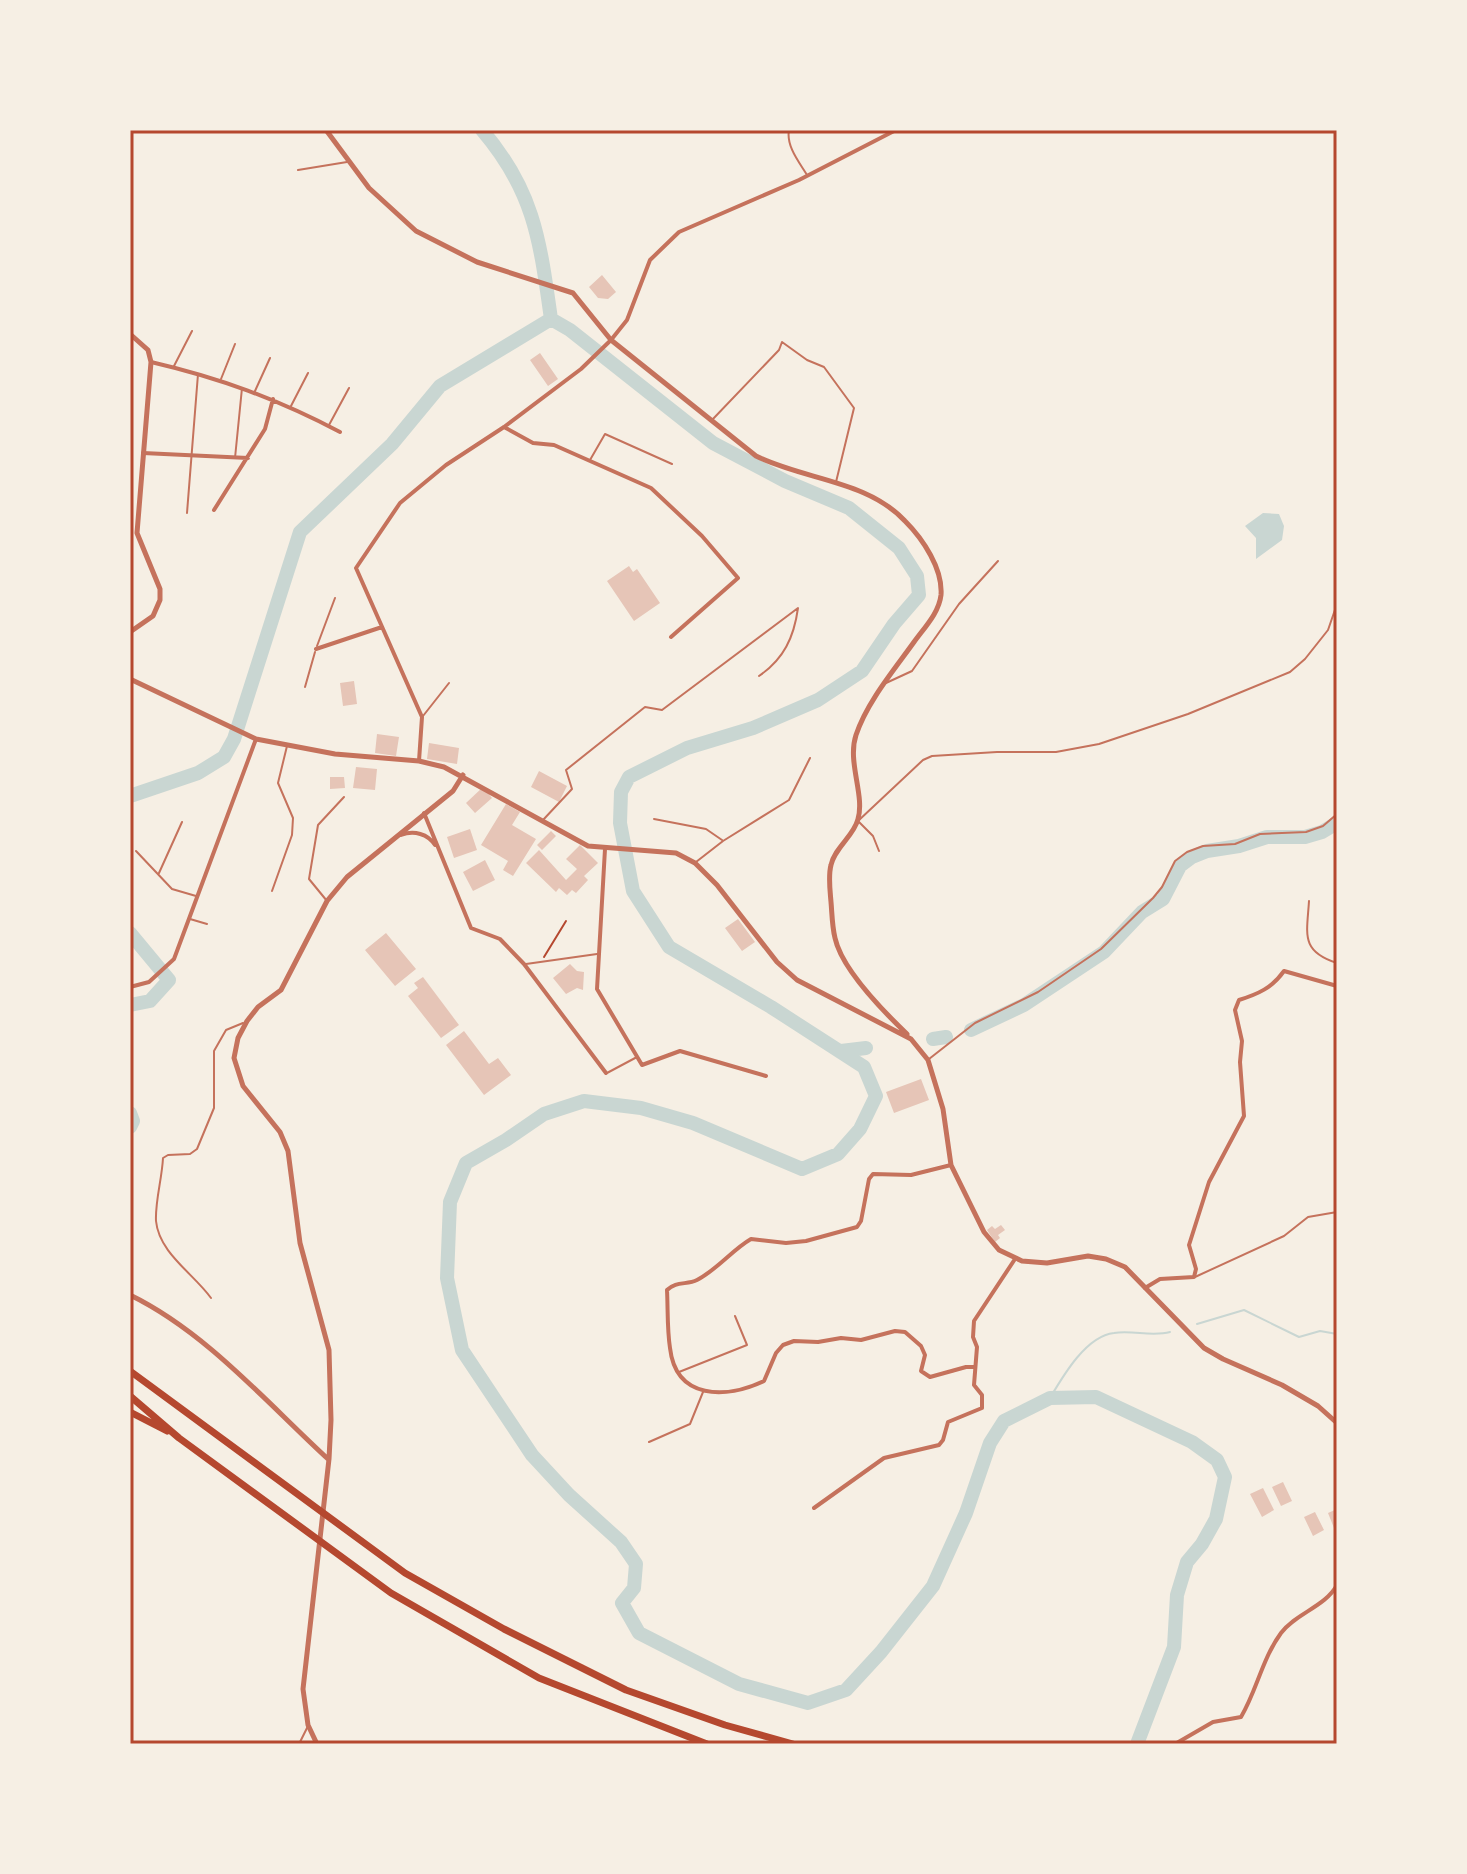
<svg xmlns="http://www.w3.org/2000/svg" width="1467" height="1874" font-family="'PT Sans',sans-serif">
<rect width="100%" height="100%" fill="#f6efe4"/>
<path fill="#c9d6d2" d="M1263,513L1279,514L1284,526L1282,540L1256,559V538L1245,526Z"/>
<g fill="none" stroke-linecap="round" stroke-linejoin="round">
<path stroke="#c9d6d2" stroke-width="2" d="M1197,1324L1244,1310L1299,1337L1320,1331L1337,1334
M1050,1398C1063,1376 1086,1336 1114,1333C1133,1330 1152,1337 1170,1332"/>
<path stroke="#c9d6d2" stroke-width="14" d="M482,130C535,192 540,242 551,319L570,330L713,443L785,481L849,508L899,548L917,576L919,595L894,624L862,671L818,700L753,728L687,748L629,777L621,792L620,823L633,891L669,947L771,1007L864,1067L876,1096L860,1129L838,1154L802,1169L693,1123L641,1108L584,1101L544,1114L506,1140L466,1163L450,1202L447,1278L462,1350L532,1455L569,1495L621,1542L636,1564L634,1588L622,1603L639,1633L739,1684L808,1703L846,1690L881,1652L933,1586L966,1513L990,1443L1004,1421L1050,1398L1096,1397L1192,1442L1217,1460L1225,1477L1216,1519L1202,1544L1187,1562L1177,1595L1174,1647L1137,1744
M130,796L198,773L224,757L234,739L300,532L392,444L440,386L551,319
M130,933L169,980L150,1001L130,1005
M971,1030L1024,1005L1104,952L1142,912L1163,899L1180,866L1192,857L1207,851L1239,846L1267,837H1305L1322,832L1337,823
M933,1039L946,1037
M841,1051L866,1048
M130,1113L133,1121L130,1127"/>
</g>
<path fill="#e6c5b7" d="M602,275L616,292L608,299L598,298L589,287Z
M540,353L558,379L548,386L530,360Z
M629,566L633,572L637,569L660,603L634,621L607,581Z
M354,681L357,704L343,706L340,683Z
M377,734L399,737L396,756L375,753Z
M429,743L459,748L457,764L427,759Z
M356,767L377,769L375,790L353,788Z
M539,771L567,786L559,802L531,787Z
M330,777H344L345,788L330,789Z
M483,787L492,798L475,813L466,803Z
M506,804L520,812L512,825L536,839L513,876L503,870L508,861L481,845Z
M470,829L477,850L454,858L447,837Z
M551,831L556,836L542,850L537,845Z
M580,845L598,863L584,876L588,880L576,893L572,890L567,895L559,888L556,892L526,863L539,850L566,880L577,869L566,859Z
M485,860L495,880L473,891L463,872Z
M738,919L755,942L742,951L725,928Z
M386,933L416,969L395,986L365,950Z
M570,964L577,971L584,972L583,990L577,988L566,994L553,978Z
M423,977L459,1025L441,1038L408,996L418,988L414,983Z
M464,1031L489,1064L498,1058L511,1075L484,1095L446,1045Z
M921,1079L929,1100L894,1113L886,1092Z
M1001,1225L1005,1230L998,1235L1000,1238L995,1242L987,1230L992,1226L995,1229Z
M1283,1482L1292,1501L1281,1506L1272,1487Z
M1263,1488L1274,1510L1262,1517L1250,1494Z
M1337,1509V1526L1334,1528L1328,1513Z
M1315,1512L1324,1530L1313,1536L1304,1517Z"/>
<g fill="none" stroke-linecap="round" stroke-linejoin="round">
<path stroke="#b5482f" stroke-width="2" d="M544,957L566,921"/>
<path stroke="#c5725c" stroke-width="2" d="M789,130C786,146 799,162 807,175
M298,170L347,162
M174,366L192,331
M221,379L235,344
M255,391L270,358
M291,406L308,373
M712,420L779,350L782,342L807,360L824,367L854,408L836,482
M329,425L349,388
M235,458L242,388
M590,460L605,434L672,464
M187,513L198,374
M317,646L335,598
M886,683L912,671L959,604L998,561
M305,687L315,652
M423,716L449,683
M654,819L706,829L722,840
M543,820L572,789L566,770L645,707L662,710L798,608C794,637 784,659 759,676
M136,851L172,889L196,896
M879,851L873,836L858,821L923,760L932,756L997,752H1056L1099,744L1188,714L1290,672L1305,659L1328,630L1337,604
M696,862L723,841L789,800L810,758
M159,873L182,822
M272,891L292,835L293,818L278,783L287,746
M327,901L309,879L318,825L344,797
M1309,901C1307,934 1300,951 1337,963
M190,919L207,924
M526,964L597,954
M929,1059L975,1023L1038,992L1101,949L1153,898L1162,887L1175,861L1187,852L1203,846L1235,844L1260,834L1306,832L1323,826L1337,814
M607,1073L637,1057
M1195,1277L1284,1236L1308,1217L1337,1212
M211,1298C194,1274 159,1253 156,1221C155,1201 162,1179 163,1158L168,1155L190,1154L197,1149L214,1108V1051L226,1030L243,1023
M679,1372L747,1345L735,1316
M649,1442L690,1424L703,1392
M299,1744L308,1726"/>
<path stroke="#c5725c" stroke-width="4" d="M151,362C220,378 277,399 340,432
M504,427L533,443L554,445L651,488L702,536L738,578L671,637
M143,453L248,458
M214,510L265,429L273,399
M316,649L382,627
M419,761L422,717L356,568L400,503L446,465L504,427L581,369L611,340L627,320L650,260L679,232L799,180L896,130
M424,813L471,928L500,939L524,964L606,1073
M401,835C414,830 428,834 435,845
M605,849L597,989L642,1065L680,1051L766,1076
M130,987L149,982L174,959L256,739
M951,1165L911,1175L873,1174L869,1179L861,1221L857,1227L806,1241L786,1243L751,1239C732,1250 718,1269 697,1280C687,1285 676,1281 667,1290C668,1309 667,1329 670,1348C676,1400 726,1399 764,1381L776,1353L783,1345L794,1341L818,1342L841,1338L861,1340L895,1331L905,1332L921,1346L925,1355L921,1371L930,1377L966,1367H974
M1145,1288L1160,1279L1194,1277L1196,1269L1189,1245L1209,1182L1244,1116L1240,1062L1242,1041L1235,1010L1239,1000C1258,994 1272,988 1284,971L1337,986
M814,1508L884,1458L939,1445L943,1440L948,1422L982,1408V1395L974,1385L977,1347L973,1337L974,1321L1015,1259
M1175,1744L1213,1722L1241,1717C1257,1690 1262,1659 1281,1633C1296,1613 1325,1607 1337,1585"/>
<path stroke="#c5725c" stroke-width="5" d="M326,130L369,188L416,231L477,262L573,293L611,340L756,456C804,480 867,480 905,521C923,539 943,569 941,595C939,613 924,628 914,642C894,670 867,702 856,735C847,762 865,795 858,819C854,836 835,847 831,865C828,876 830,890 831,902C832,913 832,926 835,938C842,970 883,1011 907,1034
M130,334L148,350L151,362L137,533L160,589V600L153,616L130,632
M130,679L256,739L335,754L419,761L444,767L588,846L676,853L695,863L717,885L777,962L797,980L911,1039L928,1060L943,1109L951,1165L984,1232L999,1250L1022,1261L1047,1263L1088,1256L1106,1259L1125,1267L1204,1348L1223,1359L1282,1385L1318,1406L1337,1423
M130,1295C206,1332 266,1402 328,1459
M317,1744L308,1725L303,1689L329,1459L331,1420L329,1350L300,1243L288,1151L280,1132L243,1086L234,1058L238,1038L247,1021L258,1007L281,990L327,901L347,877L453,791L463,775"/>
<path stroke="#b5482f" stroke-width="7" d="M130,1371L405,1573L504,1629L626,1690L725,1725L793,1744
M130,1396L179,1438L391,1593L539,1678L707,1744
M130,1412L167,1431"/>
</g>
<rect width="1467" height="1874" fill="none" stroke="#f6efe4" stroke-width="264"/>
<rect x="132" y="132" width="1203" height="1610" fill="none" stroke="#b5482f" stroke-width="3"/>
</svg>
